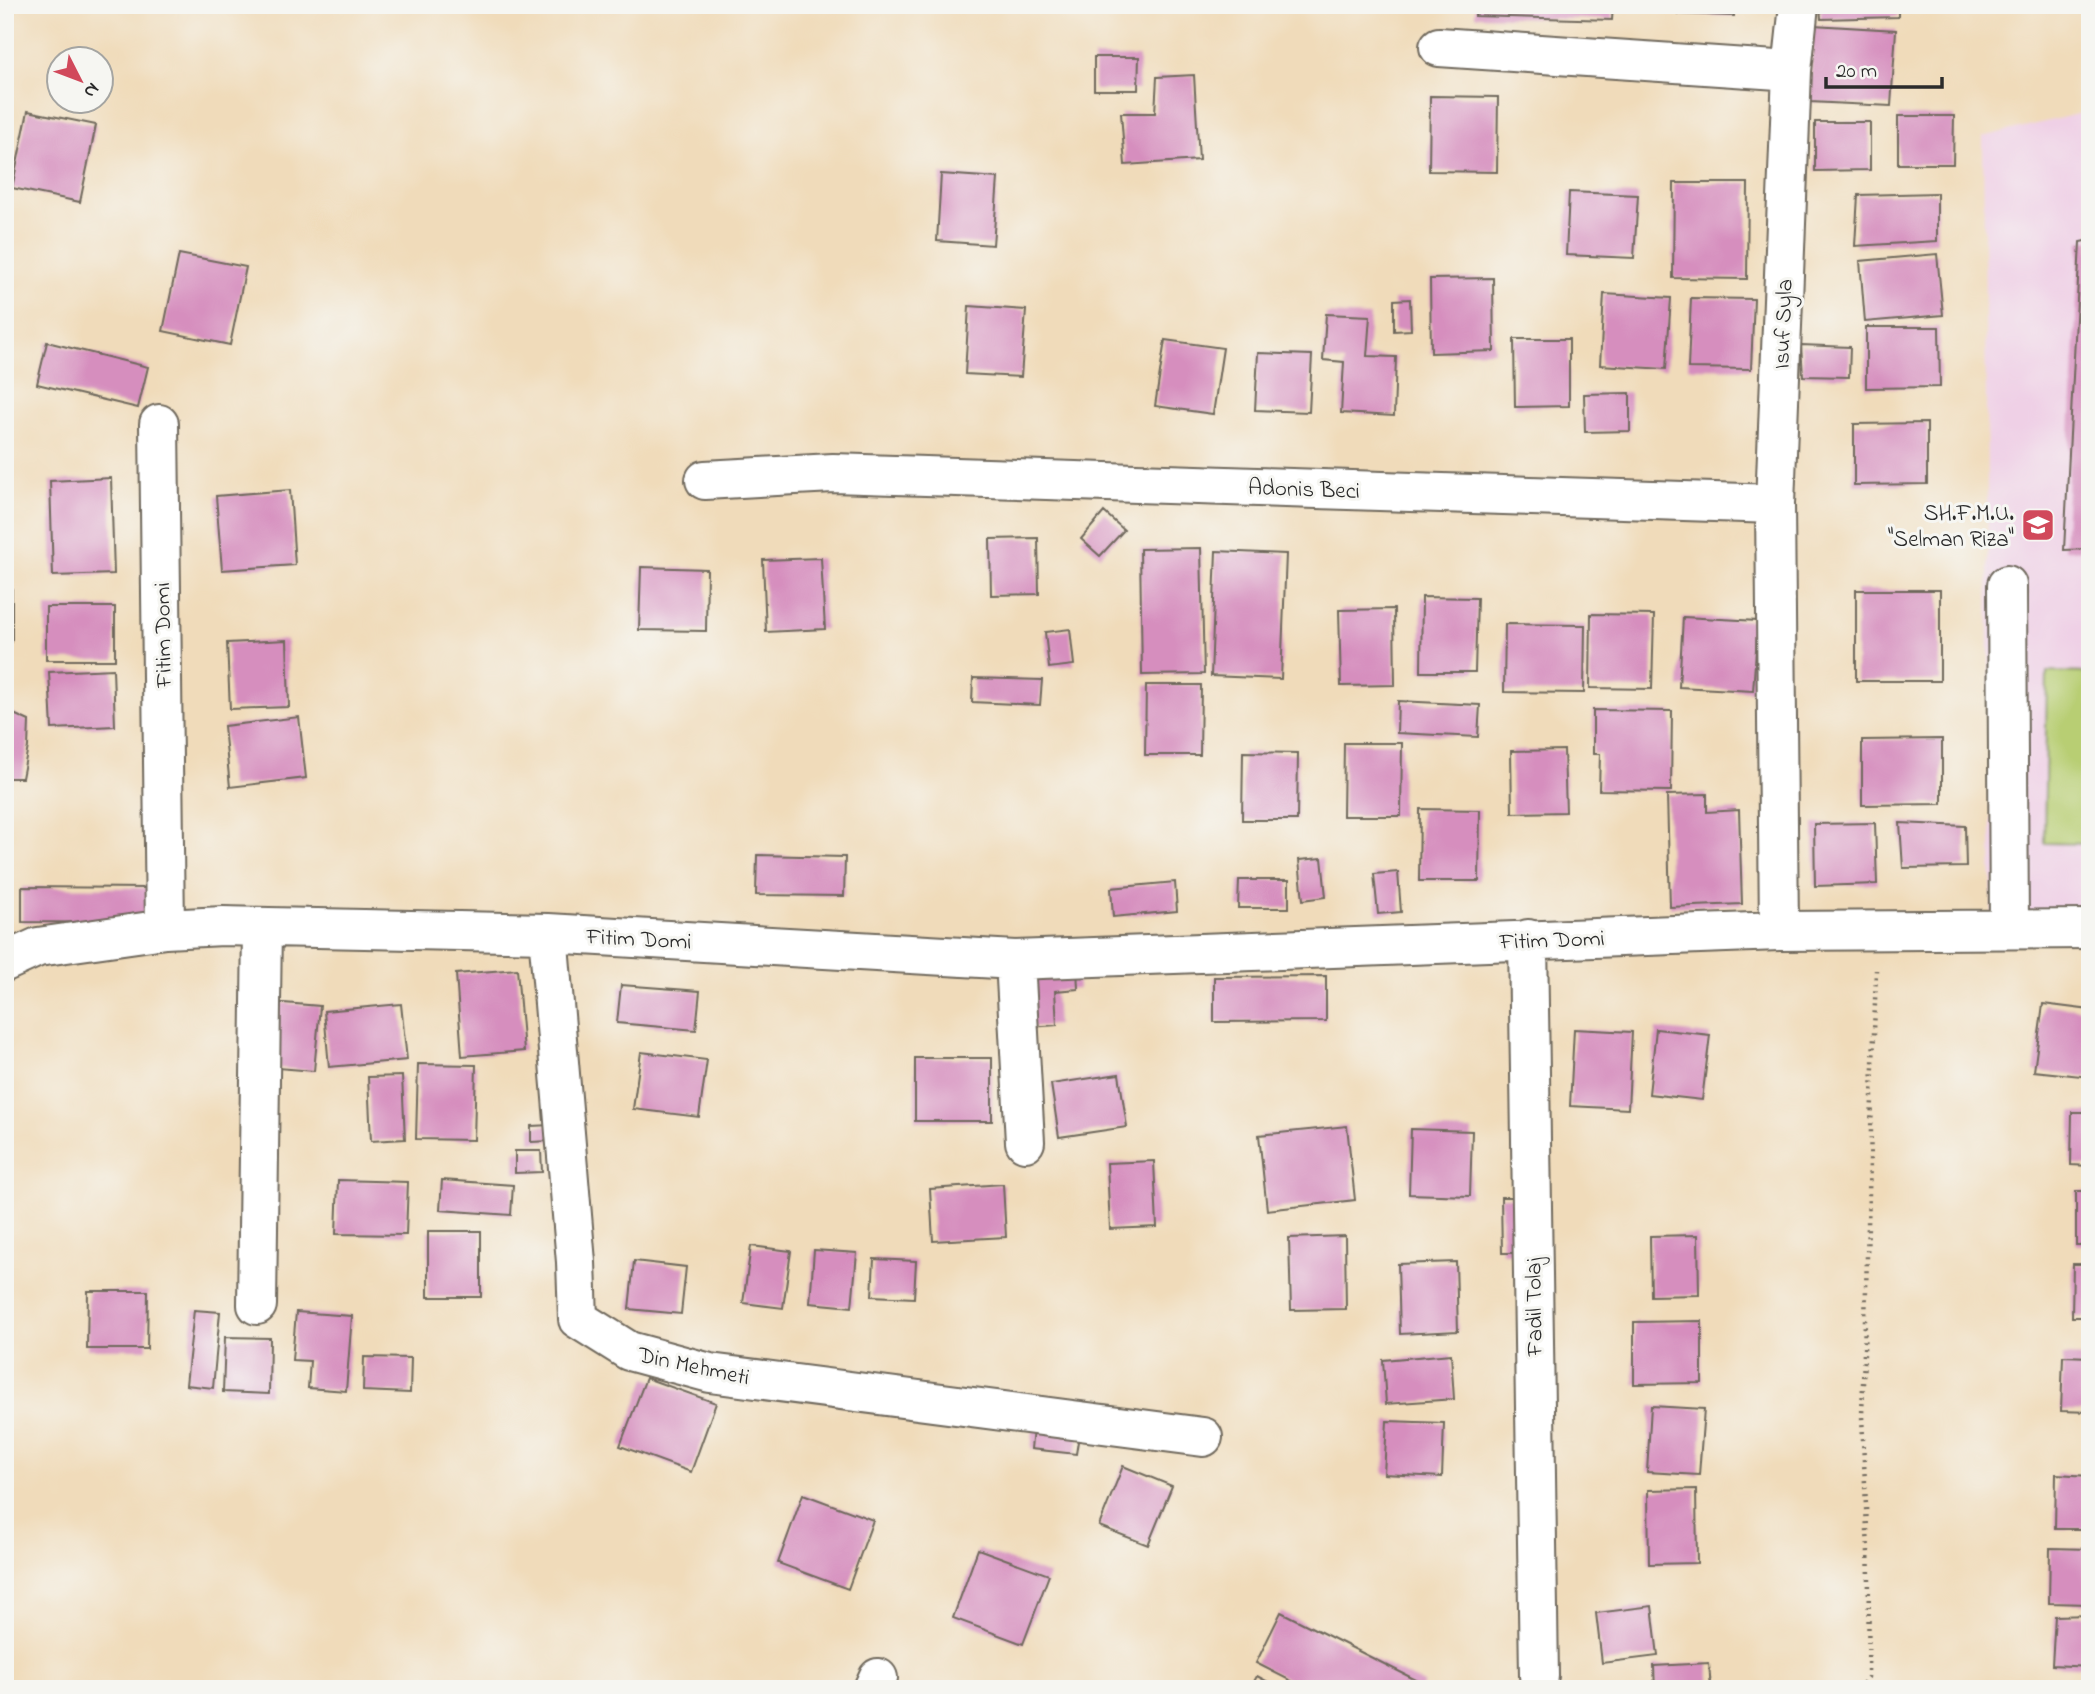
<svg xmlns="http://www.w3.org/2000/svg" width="2095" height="1694" font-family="'Indie Flower',sans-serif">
<rect width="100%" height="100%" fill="#f6f6f2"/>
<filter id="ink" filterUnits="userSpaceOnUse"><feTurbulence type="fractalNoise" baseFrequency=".0143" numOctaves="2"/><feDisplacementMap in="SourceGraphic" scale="14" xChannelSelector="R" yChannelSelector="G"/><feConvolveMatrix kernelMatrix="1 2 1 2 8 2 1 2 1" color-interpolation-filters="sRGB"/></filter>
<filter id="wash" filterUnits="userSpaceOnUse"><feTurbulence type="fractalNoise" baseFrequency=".00686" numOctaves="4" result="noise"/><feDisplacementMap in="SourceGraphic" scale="28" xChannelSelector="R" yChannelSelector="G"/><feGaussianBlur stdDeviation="1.57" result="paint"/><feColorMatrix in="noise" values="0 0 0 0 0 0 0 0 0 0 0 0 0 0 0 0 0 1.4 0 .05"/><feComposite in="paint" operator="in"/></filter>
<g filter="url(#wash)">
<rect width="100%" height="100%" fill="#f0dbba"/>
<path fill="#efd0e6" d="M2090,111V912L1992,914L1983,137Z"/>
<path fill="#b8ce73" stroke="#727c4f" stroke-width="2" d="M2047,672L2090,673V844L2044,843Z"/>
<g id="blocks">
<path fill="#d68ebe" d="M1475,5H1613L1612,20L1475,16Z
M1678,5H1734V16L1678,14Z
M1820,5H1898V17L1821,19Z
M1813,25L1896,30L1891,106L1810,102Z
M1094,57H1139L1138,90H1094Z
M1194,75L1199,160L1125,165L1121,113H1155L1157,77Z
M1430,96L1498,97L1497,172L1429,171Z
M28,111L96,125L80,202L12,188Z
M1898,116H1954L1953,164H1898Z
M1815,122H1870V170L1815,171Z
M941,174L998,178L993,245L937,241Z
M1674,183H1748L1747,279L1673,278Z
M1569,192L1638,195L1634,258L1566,255Z
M1937,193V241L1855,246L1858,195Z
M2090,240V549L2064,550L2080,242Z
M179,254L246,267L230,345L163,331Z
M1937,254L1943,315L1865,322L1860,261Z
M1493,278L1494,351L1431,353L1430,279Z
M1604,294L1671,298L1666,369L1600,365Z
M1691,298L1754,299L1751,369L1688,368Z
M1410,299L1411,330L1394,331V300Z
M969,306L1026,310L1021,377L965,374Z
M1326,314L1370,316L1367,356L1396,357L1394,416L1341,413L1344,362L1323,360Z
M1866,327H1939L1940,387L1866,388Z
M1514,339H1569V406L1515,407Z
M1165,340L1223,348L1213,414L1155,406Z
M47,342L148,367L138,408L37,384Z
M1801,345L1850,347L1849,377L1803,376Z
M1258,353L1312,355L1309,412L1255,410Z
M1630,393V431L1585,432L1584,394Z
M1927,423V484L1854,485V424Z
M111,478L114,574L53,576L50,481Z
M290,490L295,565L222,570L216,496Z
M1104,512L1124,530L1100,556L1081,539Z
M1038,538L1039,594L991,595L990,539Z
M1201,548L1204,674L1142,675L1140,549Z
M1216,551L1286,554L1281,679L1211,676Z
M821,558L825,629L766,632L763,560Z
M641,567L707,569L706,631L639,630Z
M5,572H12V642H5Z
M1856,590H1940V681H1856Z
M1422,597L1477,598L1475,672H1421Z
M46,607H115V660H46Z
M1394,609L1395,685L1341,686L1339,610Z
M1591,614L1654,615L1652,689L1590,688Z
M1683,617L1758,621L1753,691L1679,687Z
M1505,624L1585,625L1584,693L1504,692Z
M1070,629L1074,665L1049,668L1045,632Z
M287,640L289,707L230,709L227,643Z
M113,669L115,726L52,729L49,672Z
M973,678L1042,680L1040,705L972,702Z
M1146,685H1201L1200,755H1145Z
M1398,701L1480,705L1478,737L1397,733Z
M5,710L29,721L28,747L22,778H5Z
M1593,710L1672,711L1671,791L1599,790L1600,754H1593Z
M299,717L306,778L230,787L224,726Z
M1942,739V804L1862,805V740Z
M1344,743H1402L1401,816H1343Z
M1564,750L1566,812L1512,813L1511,751Z
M1243,752L1298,753L1297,820H1242Z
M1707,794V812L1739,810L1742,904L1670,907L1667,795Z
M1420,809L1480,810L1479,881H1419Z
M1875,823L1877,884L1815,886L1814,824Z
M1900,823L1965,826L1966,867L1903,868Z
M757,855L845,857L844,896L756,895Z
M1322,858L1326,897L1303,900L1299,860Z
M1398,872L1401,912L1378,914L1374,874Z
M1239,880H1289V908H1238Z
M1175,882L1177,911L1113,917L1111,888Z
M22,887L149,888V923L22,922Z
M1077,968L1078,989L1055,991L1057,1025L1031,1027L1027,972Z
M517,969L524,1051L462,1056L456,974Z
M1326,976V1021L1214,1022V977Z
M621,985L700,991L696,1030L617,1023Z
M271,1002L320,1006L314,1071L266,1067Z
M401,1004L407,1060L329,1067L324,1011Z
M2043,1004L2090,1010V1077L2034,1071Z
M1574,1029L1632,1032L1628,1109L1570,1106Z
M1656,1029L1710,1035L1702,1100L1649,1094Z
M641,1052L707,1060L699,1117L633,1109Z
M915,1058H992V1121H915Z
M418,1064L476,1065L474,1140L416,1139Z
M1119,1074L1127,1127L1059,1137L1051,1084Z
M402,1076L405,1139L371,1141L368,1077Z
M2072,1112H2090V1166L2071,1165Z
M551,1125V1141L531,1142V1126Z
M1347,1126L1355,1200L1267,1210L1259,1135Z
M1411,1129L1472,1131L1470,1196L1409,1194Z
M515,1151H541L542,1172L515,1173Z
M1154,1161L1157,1227L1110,1229L1107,1163Z
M338,1180L408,1182L406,1235L336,1234Z
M442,1180L513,1185L511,1215L440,1210Z
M1003,1184L1006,1237L933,1241L930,1189Z
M2076,1191H2090V1245H2076Z
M1501,1197H1522L1523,1253H1502Z
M428,1231H481V1297H428Z
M1698,1235L1699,1295L1651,1296L1650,1236Z
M1345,1236L1346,1309L1291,1310L1289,1238Z
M751,1246L791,1251L783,1308L743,1303Z
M814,1250L857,1253L852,1307L810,1303Z
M874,1259L916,1261L914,1298L872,1296Z
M634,1261L686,1267L681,1314L629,1309Z
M1456,1262L1458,1331L1400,1334L1398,1264Z
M2073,1264H2090V1317H2072Z
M88,1291H148L147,1349H87Z
M194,1310L220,1312L213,1388L186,1385Z
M296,1312L352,1316L346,1391L308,1388L310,1361L292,1360Z
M1702,1321V1383L1634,1384V1322Z
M225,1337L270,1338L269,1394L223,1392Z
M1451,1354L1454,1399L1386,1404L1383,1360Z
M2063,1356L2090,1357V1412L2061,1411Z
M364,1357L411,1358L410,1393L363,1391Z
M646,1378L716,1403L691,1472L620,1446Z
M1651,1406L1704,1409L1699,1475L1647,1472Z
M1387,1421L1444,1423L1442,1477L1384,1474Z
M1033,1429L1079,1435L1076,1454L1031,1449Z
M1123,1466L1172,1486L1148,1545L1099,1526Z
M2056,1474L2090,1476L2089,1529H2055Z
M1696,1489L1697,1563L1649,1564L1648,1490Z
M803,1494L873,1520L848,1589L778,1563Z
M2050,1548L2090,1549V1604L2049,1603Z
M978,1549L1049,1575L1023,1644L953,1618Z
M1652,1606L1658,1656L1602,1663L1596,1613Z
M1281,1612L1424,1684L1421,1689H1307L1256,1663Z
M2090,1615V1667L2052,1665L2055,1616Z
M1709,1663L1711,1689H1655L1654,1666Z
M1257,1676L1281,1689H1250Z"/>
</g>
</g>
<g filter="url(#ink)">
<use href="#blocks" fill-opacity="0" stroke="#70695d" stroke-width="2"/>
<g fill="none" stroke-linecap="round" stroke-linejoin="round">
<defs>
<path id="minor" d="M1439,47L1792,71L1775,504L1779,931
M1792,71L1799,5
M159,424L165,929
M705,480L833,473L1775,504
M2007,585L2009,929
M548,933L576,1262L578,1319L629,1351L710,1373L1203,1437
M1528,939L1539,1676
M1015,960L1025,1142
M5,962L38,947L165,929L223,926L548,933L1015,960L1779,931L2090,929
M257,1305L262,928
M873,1689L878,1678"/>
</defs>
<use href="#minor" stroke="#70695d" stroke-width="42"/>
<path stroke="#70695d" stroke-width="4.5" stroke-dasharray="2 5" stroke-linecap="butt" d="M1859,1689L1868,1677L1869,1575L1862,1416L1876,970"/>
<use href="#minor" stroke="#fff" stroke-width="38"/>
</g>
</g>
<defs>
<symbol id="school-square" viewBox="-11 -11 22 22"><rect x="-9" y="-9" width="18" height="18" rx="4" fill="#d1495b" stroke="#f6f6f2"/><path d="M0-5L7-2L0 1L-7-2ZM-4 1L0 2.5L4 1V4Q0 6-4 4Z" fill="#fff"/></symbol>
</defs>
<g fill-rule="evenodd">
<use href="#school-square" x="2019" y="506" width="38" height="38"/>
</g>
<g text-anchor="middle" stroke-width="6" stroke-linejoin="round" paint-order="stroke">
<g font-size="23" fill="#2b2b2b" stroke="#f6f6f2">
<text transform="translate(1782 324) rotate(-88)" y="8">Isuf Syla</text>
<text transform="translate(1304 488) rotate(2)" y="8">Adonis Beci</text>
<text transform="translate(162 635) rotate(-91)" y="8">Fitim Domi</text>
<text transform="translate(639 938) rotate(3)" y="8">Fitim Domi</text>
<text transform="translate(1552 939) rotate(-2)" y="8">Fitim Domi</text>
<text transform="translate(1533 1307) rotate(-91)" y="8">Fadil Tolaj</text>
<text transform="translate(694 1365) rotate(12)" y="8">Din Mehmeti</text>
</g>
<g font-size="23" fill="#2b2b2b" stroke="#f6f6f2" text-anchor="end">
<text x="2014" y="520">SH.F.M.U.<tspan x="2014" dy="26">"Selman Riza"</tspan></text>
</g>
</g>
<rect width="2095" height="1694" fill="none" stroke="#f6f6f2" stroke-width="28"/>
<g transform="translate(80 80) rotate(132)"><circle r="33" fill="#f6f6f2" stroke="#a5a5a2" stroke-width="2"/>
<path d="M0-5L12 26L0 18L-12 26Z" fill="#d1495b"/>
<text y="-10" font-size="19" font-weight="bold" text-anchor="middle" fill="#2b2b2b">N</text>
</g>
<path d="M1826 77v10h116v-10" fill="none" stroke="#2b2b2b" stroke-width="3.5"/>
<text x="1836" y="77" font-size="21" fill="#2b2b2b" stroke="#f6f6f2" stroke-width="5" paint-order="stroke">20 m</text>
</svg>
